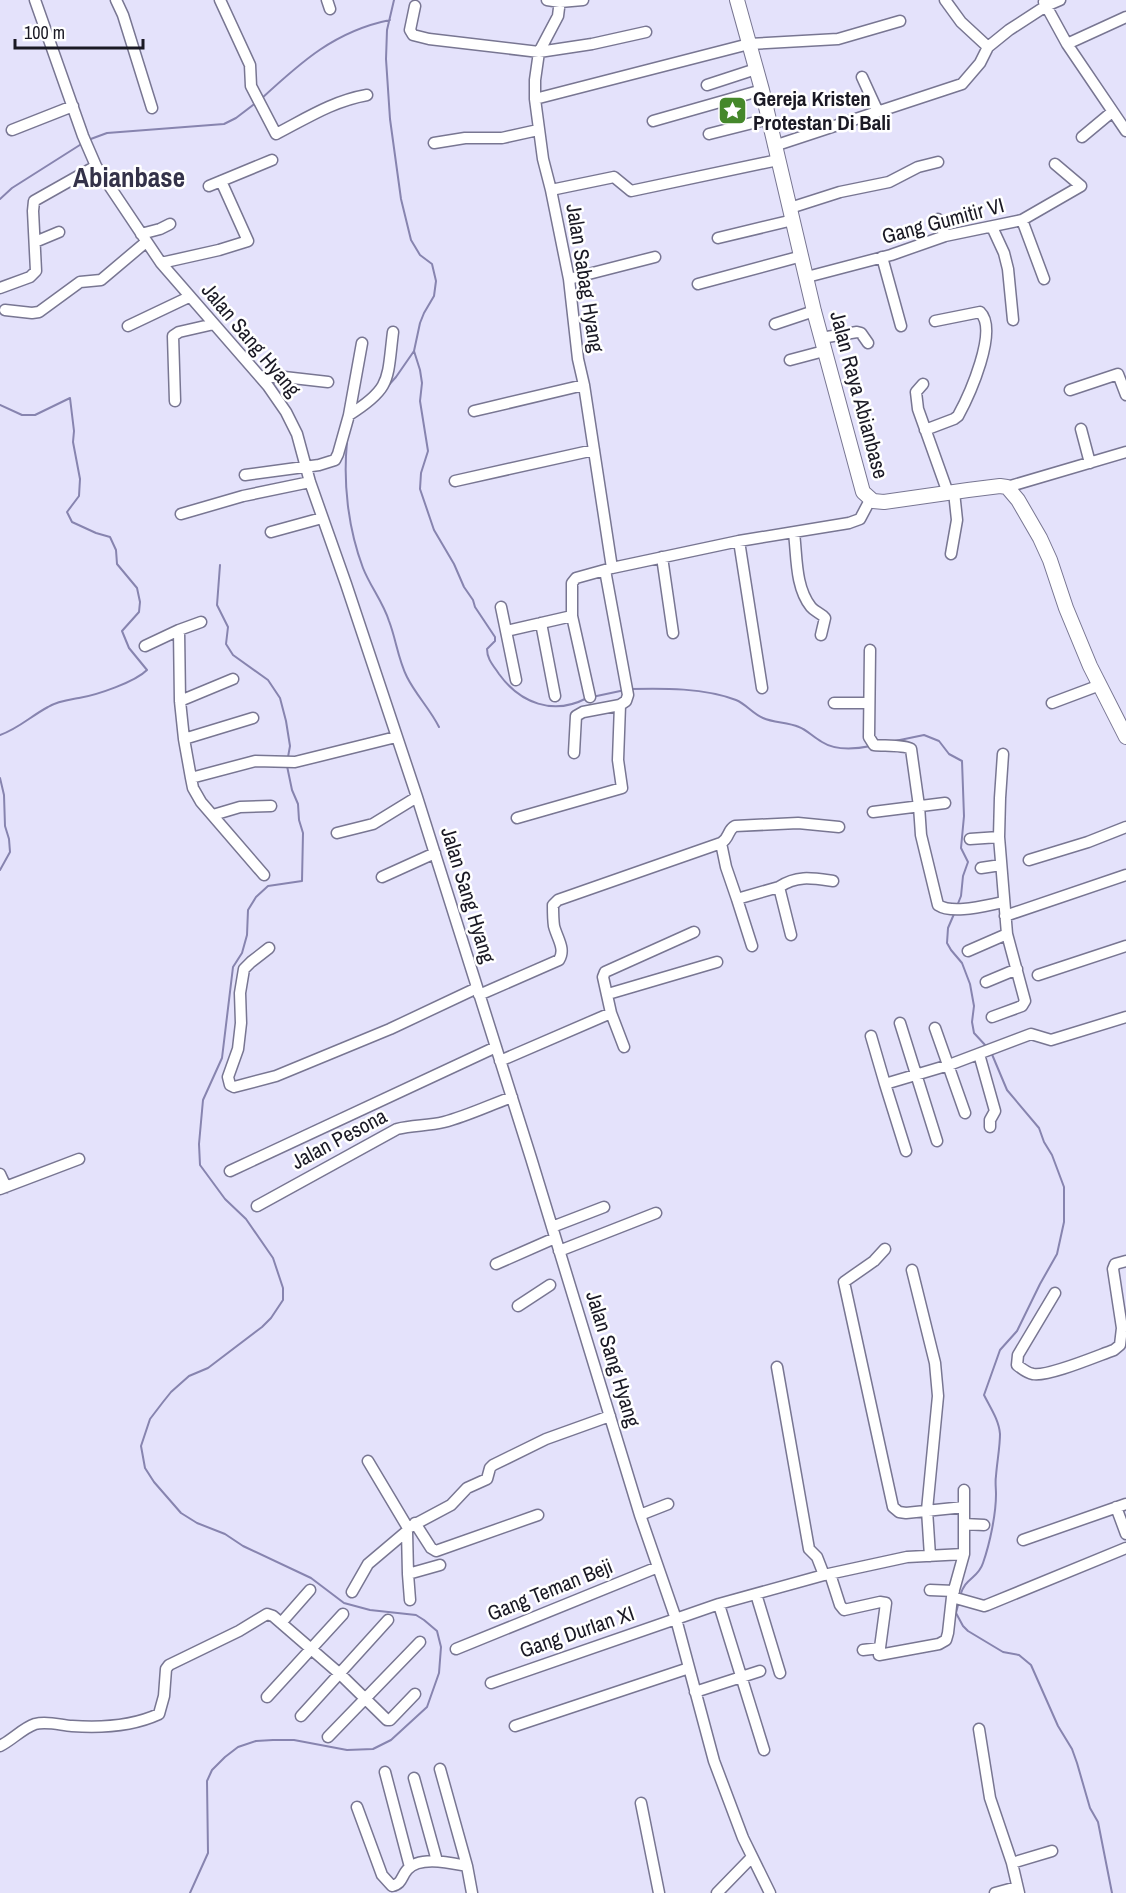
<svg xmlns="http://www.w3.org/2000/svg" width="1126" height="1893" font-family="'Archivo Narrow',sans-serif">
<rect width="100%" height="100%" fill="#e4e2fb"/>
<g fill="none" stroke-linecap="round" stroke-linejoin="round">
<path stroke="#8784af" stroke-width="2" d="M261,99C301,62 335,31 390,20
M88,140L107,133L224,124L236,118L257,102
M0,199L12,188L83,143
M414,351L420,370L422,383L420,401L428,451L421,473L420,489L434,530L454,564L464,587L473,600L475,607L495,637V641L487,649C487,659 493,665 499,674C520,703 553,716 587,698
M387,387L396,377L414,351L420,323L424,313L434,296L436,281L432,264L420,255L411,240L401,199L390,119L386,59L387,30L394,0
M0,405L22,415H35L70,398L74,431L73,442L80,479L79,496L67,512L72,522L96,533L110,537L116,550L117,564L137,588L140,602L139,612L122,631L129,648L147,670C135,682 97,695 79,698C68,700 58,701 48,707C31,716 18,729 0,735
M347,442C343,483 348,528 363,568C370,586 383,602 389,621C396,639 398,659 407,677C416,695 430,709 439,727
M220,565L217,605L228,627L226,644L233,655L268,680L280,698L286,721L290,746L288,757
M630,689C663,688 705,688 736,700C746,704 753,714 763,718C774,723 787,722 799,727C807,730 813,737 822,742C836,751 856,749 871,746
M592,697L625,690
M895,741L924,735L939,741L949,754L962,761L964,816L961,848L968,862L963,876L961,896L957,906
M0,778L4,795L5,826L9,839L10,852L0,870
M954,914L948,928L947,943L951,950L962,963L970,984L974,1006L972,1022L974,1033L986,1046
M960,1596C965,1577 978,1579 983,1563C990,1543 996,1514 996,1494C996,1488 995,1482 996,1476C997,1462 1000,1447 1000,1434C999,1420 990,1407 984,1395L1000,1350L1017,1331L1040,1284L1057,1254L1064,1222V1187L1052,1155L1044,1142L1039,1128L1007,1090L991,1052
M959,1601L956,1613L963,1626L968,1631L1003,1652L1019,1655L1031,1665L1058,1726L1072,1749L1077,1763L1090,1808L1098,1822L1112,1893
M190,1893L208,1853L207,1781L212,1770L225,1757L238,1747L256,1741L273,1740H294L347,1750L373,1749L391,1740L427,1707L439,1673L441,1647L437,1631L424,1620L416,1615L370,1610L344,1603L311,1578L243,1546L225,1534L197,1523L181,1513L154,1482L145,1468L141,1446L150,1419L163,1402L171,1392L189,1376L208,1368L262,1327L271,1318L283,1300V1288L273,1258L246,1219L225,1199L200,1165L199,1144L203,1100L222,1058L233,967L242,953L247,935L248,910L256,897L268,886L302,881L303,833L299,820L298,804L292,790L287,766"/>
<defs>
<path id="minor" d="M35,0L83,136L96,166L161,263L268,386L286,412L297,434L310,482L346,584L417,797L531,1158L640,1515L676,1619L714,1761L743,1838L770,1893
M116,0L123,15L152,108
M220,0L250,65L251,86L276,134C307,118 333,101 367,95
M327,0L330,9
M547,0L560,2L583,0
M560,0L558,16L539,52L535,80V99L543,159L551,190L569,279L578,359L584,385L612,568
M945,0L961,22L988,47
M1044,2L1067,44L1126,131
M415,6L410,30L413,35L429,39L539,52L592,44L646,32
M1067,44L1126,17
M862,77L878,112
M707,85L756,69
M535,99L749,44L838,39L900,21
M653,121L762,90
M12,130L73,106
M709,134L768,119
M1082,137L1112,112
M434,143L465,138H502L538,130
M774,146L962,84L980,63L988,47L1009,30L1046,6L1060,0
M209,186L272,160
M551,190L614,177L631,191L778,160
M790,208L840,192L889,182L918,167L938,162
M938,219L945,236
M1022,220L1044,279
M992,227L1004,253L1008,269L1013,320
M141,234L160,229L170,224
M718,238L793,220
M35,242L59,232
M882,257L901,326
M161,263L219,250L248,241L221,181
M807,277L891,255L945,236L1022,220L1081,186L1055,164
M569,279L655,257
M698,284L802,256
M0,288L30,277L36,271L33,211L34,201L96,166
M5,310L32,313L39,312L80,282L101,280L146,242
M775,324L814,311
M128,326L189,297
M821,338L857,332L861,333L868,343
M790,360L824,351
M261,377H284L328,382
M923,384L916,392L918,409L948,493
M1070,390L1118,374L1126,395
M175,401L173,336L179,332L214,324
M474,411L584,385
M349,415L362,343
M1081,429L1090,463
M925,430L954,419L958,416C969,396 999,330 980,312L935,321
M245,475L319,465L335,460L338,454L349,415C392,388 387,380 393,332
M455,481L594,450
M1007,487L1126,452
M181,514L243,496L310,482
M271,532L322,518
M794,533C797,556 795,587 811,607C815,612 821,613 825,618L821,635
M739,541L762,688
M951,554L957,520L954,492
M662,557L673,633
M501,607L506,631
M201,622L179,630L180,701L184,739L191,778L255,761L295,762L396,737
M541,623L555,696
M145,646L179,630
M870,650L869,737L874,745C884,746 905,745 911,749L919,806L921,835L938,905C953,915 987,905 1004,902
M516,680L506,631L572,616
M590,697L572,616V583L576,578L612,568L739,541L849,523L860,519L870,500
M180,701L233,679
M834,703H869
M1052,703L1100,685
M184,739L253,718
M574,753L576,716L583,712L620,705
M191,778L193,788L201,802L264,875
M873,812L945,803
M213,815L240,807L271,806
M517,818L622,788L618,760L620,705L626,701L628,695L605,570
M337,833L373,824L417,797
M970,839L999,837
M721,843C730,838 727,830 735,826L798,823L839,827
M1029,860L1088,842L1126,827
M981,868L1001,865
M382,877L435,853
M779,887C797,875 812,878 833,881
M737,899L752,946
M1005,916L1126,875
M269,948L251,962L244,969L240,993L241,1023L238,1049L228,1077L230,1085L234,1087L276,1076L390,1029L477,988
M968,951L1007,934
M1038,975L1126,946
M986,982L1017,969
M608,994L717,962
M479,995L559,960C566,949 557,938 554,926C553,919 553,912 553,905L558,900L721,843L726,867L737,899L779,887L791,935
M611,1013L624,1047
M992,1017L1022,1006L1025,1001L1007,934L999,837L1000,798L1003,754
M900,1023L937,1141
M935,1028L965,1113
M871,1036L885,1084L949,1065L1031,1034L1051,1040L1126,1017
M979,1054L995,1111L990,1120V1127
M500,1061L611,1013L603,977L605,972L694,932
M885,1084L906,1151
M230,1171L496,1047
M0,1174L6,1187
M0,1189L79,1159
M257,1206L397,1129C413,1125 428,1126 444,1122C467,1116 490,1105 512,1097
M552,1227L604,1207
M885,1249L874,1261L844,1282L893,1507L899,1512L906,1513L964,1507V1554
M559,1251L656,1213
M496,1264L555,1238
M912,1270L935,1363L938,1396L927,1510L930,1556
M1055,1293L1018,1355L1017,1365C1022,1369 1027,1373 1033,1374C1048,1377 1097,1356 1114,1350L1120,1345L1122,1328L1126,1326
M518,1306L550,1285
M1122,1328L1113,1269L1115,1264L1126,1261
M777,1367L809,1549L817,1557L824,1575
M368,1461L408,1528
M964,1507V1490
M1116,1507L1126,1534
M640,1515L668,1504
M415,1523L431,1548L436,1551L538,1515
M964,1524L984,1525
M407,1531L408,1574L440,1565
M1023,1540L1126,1504
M408,1574L410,1600
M930,1590L954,1591
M352,1592L368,1564L407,1531L408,1528L451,1505L467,1488L487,1479L490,1468L493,1465L546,1439L610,1416
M756,1594L780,1673
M952,1597L984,1606L987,1605L1126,1548
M720,1608L764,1750
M281,1623L310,1590
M456,1649L658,1567
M863,1650L880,1648
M491,1683L719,1604L824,1575L907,1557L964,1554L952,1597L948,1633L946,1640L939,1644L879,1655L886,1603L880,1602L844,1610L840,1605L830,1574
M695,1692L760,1671
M267,1697L343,1614
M301,1716L388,1620
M515,1726L689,1668
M979,1729L990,1798L1012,1863L1019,1893
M328,1737L420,1642
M0,1746C12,1740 23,1728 35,1724C47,1721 60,1725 72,1726C100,1728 133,1726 159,1714L164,1696L166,1669L169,1665L239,1631L267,1614L273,1616L340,1674L387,1720H390L415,1694
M440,1769L467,1866L472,1893
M385,1772L410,1867
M414,1778L437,1861
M641,1803L659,1893
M357,1807L382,1875L392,1886C402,1884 401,1877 407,1870C419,1855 451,1863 467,1866
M1012,1863L1052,1851
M717,1893L752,1857
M995,1893L1017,1887"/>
<path id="major" d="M737,0L762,90L814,311L863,492L873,501L884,502L968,490L1000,486L1007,487L1018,500L1040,538L1050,560L1066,608L1090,666L1126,737"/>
</defs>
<use href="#minor" stroke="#787692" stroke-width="13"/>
<use href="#major" stroke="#787692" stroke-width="16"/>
<use href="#minor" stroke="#fff" stroke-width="10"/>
<use href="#major" stroke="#fff" stroke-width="14"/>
</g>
<defs>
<symbol id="sight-square" viewBox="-11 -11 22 22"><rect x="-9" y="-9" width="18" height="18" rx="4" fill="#45882b" stroke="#fff"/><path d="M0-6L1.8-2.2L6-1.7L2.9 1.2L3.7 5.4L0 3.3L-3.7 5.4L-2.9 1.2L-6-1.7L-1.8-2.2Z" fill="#fff"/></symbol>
</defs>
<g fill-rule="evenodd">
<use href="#sight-square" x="716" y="94" width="33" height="33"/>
</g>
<g text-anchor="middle" stroke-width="5" stroke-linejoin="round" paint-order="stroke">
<g font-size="21" font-weight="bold" fill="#1a1924" stroke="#fff" text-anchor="start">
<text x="753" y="106">Gereja Kristen<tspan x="753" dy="24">Protestan Di Bali</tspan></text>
</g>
<g font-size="21" fill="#1a1924" stroke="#fff">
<text transform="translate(943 221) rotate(-15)" y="7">Gang Gumitir VI</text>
<text transform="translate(585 278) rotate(81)" y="7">Jalan Sabag Hyang</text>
<text transform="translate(251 340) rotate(50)" y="7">Jalan Sang Hyang</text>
<text transform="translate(859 395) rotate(75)" y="7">Jalan Raya Abianbase</text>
<text transform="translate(468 895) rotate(73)" y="7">Jalan Sang Hyang</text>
<text transform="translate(339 1139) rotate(-28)" y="7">Jalan Pesona</text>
<text transform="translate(613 1359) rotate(73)" y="7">Jalan Sang Hyang</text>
<text transform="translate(550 1590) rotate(-22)" y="7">Gang Teman Beji</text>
<text transform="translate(577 1632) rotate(-19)" y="7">Gang DurIan XI</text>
</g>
<g font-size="27" font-weight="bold" fill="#343249" stroke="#fff">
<text x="129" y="187">Abianbase</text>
</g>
</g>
<path d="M15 39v9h128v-9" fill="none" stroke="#1a1924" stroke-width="3"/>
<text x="24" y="39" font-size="18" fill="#1a1924" stroke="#ffffff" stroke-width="4.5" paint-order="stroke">100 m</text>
</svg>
